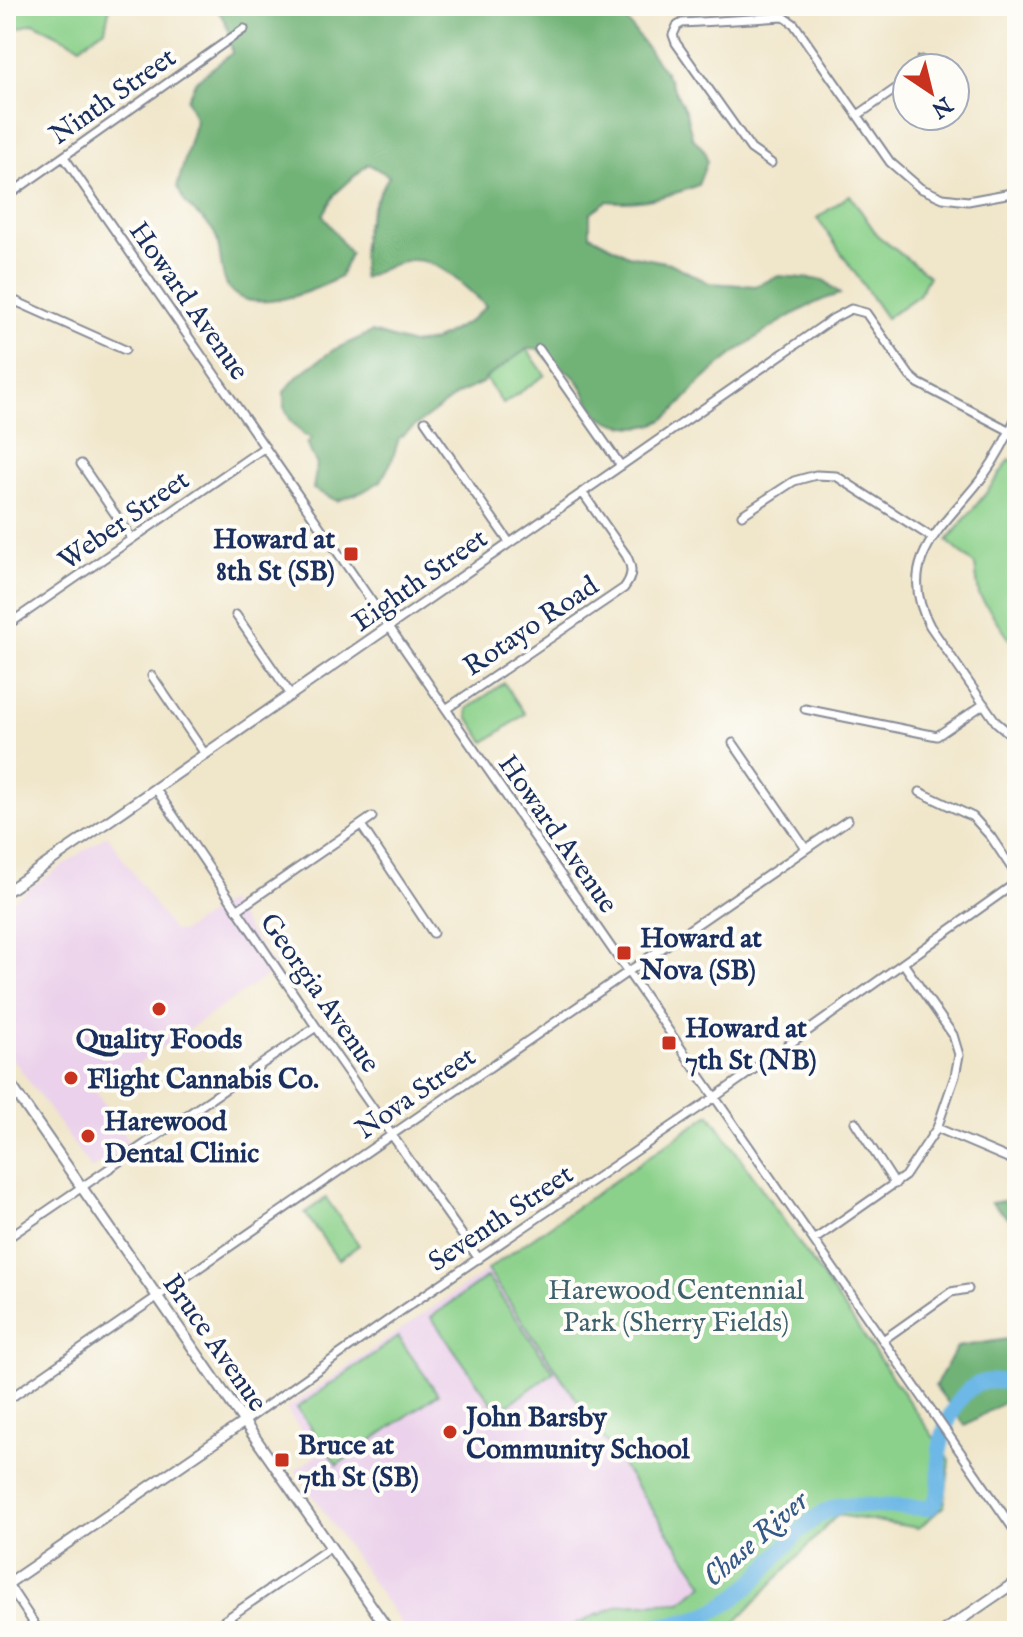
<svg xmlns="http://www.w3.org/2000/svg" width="1023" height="1637" font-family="'IM FELL English',serif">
<rect width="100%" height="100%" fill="#fdfcf7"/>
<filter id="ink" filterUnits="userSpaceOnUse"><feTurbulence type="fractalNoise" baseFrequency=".0125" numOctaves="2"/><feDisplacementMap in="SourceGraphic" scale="16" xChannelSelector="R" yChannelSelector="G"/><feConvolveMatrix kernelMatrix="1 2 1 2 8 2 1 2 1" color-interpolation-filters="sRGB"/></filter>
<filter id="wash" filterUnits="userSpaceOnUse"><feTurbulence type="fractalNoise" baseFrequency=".006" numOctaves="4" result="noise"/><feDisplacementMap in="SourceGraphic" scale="32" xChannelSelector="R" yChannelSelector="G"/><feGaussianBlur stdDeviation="1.8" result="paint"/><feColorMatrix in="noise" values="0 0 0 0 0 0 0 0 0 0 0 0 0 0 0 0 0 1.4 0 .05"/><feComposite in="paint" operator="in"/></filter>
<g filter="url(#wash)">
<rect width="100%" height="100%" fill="#f0e6ca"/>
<path fill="#ebd1eb" d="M107,835L173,931L182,932L228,901L276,970L96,1092L130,1144L91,1169L6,1049V905Z
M487,1270L705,1584L681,1602L620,1605L560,1631H406L295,1470L318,1455L286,1409Z"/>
<path fill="#8cd18b" stroke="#548074" stroke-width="2" d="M6,6H110L105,29L80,46L34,23L6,32Z
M850,195L878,236L929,276L919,295L886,318L817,218Z
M527,349L545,375L503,404L485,378Z
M1010,459L1017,463V650L979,595L975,565L947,541L987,492Z
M504,683L525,714L485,742L468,717L467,709Z
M710,1114L950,1461L944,1506L919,1528L837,1515L733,1625L703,1631H680L683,1628L658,1631H560L620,1605L681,1602L704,1584L487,1270Z
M326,1198L359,1245L338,1260L305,1213Z
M487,1277L554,1372L498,1412L431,1317Z
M398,1337L438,1394L337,1465L297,1408Z"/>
<path fill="#71b377" stroke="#46716a" stroke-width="2" d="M213,6H616L665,72L686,112L692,137L705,151L707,162L698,185C670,196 636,205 607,201L590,213V235L628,255L670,263L709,283L756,286L779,276L801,278L824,280L840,294C801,304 736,349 706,377C691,390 680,409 663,420C643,431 617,428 599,415C587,406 585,384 572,375C568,371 561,369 556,366C550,362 544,355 539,349H527L486,378L482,383L458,394L399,438L392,460L381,481L362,492L337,501L313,489L317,465L307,444L312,438L304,435L291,421L284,407V392L299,375L333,350L372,332L412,344L433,341L470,321L486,306C465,287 436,254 405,261C391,264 376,273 363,278C359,236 368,211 389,176L368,164L335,194L323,215L350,254L340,277C314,291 244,321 226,283C219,268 222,249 215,234C208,221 200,218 190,208C184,203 181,194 177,187L196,121L187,99L196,81L232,53C230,35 227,18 213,6Z
M1017,1199V1230L1013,1222L991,1203Z
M1014,1338L1017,1340V1400L1010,1399L965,1425L935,1386L957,1347Z"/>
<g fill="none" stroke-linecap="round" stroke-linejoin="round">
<path stroke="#6db8e6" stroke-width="3" d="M1017,555L1010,587L1017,614"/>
<path stroke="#6db8e6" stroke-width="16" d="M634,1631C680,1621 702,1625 742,1592C777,1564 797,1518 842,1505L929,1508C946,1495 937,1467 940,1449C944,1427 957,1391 980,1383C991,1379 1005,1382 1017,1383"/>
</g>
</g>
<g filter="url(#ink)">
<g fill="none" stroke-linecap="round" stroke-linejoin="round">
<defs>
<path id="minor" d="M916,68L921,60
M858,115L907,81
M64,157L1017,1534
M771,163L751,149L676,43L673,35L677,26L682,23L784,17L794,24L890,162L920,188L943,198L968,201L1017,192
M6,197L244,29
M6,297L125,350
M539,349L621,466
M1017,415C1008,436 997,457 984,475C949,523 892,558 930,626L996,722L1017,740
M425,421L509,542
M81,464L132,539
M742,515L794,481L816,475L836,476L931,537
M236,615L291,695
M6,626L265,447
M390,626L834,318L851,309L866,313L910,376L918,383L1010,431
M152,676L205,754
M446,709L624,588C633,576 633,568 626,555L582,492
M805,709L937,736L984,704
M733,743L806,849
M155,788L325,1040L479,1259
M920,792L973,817L991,837L1017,876
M361,825L433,933
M237,910L372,817
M855,1122L895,1184
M937,1128L1017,1162
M6,1239L316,1027
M814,1240L905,1176L937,1128L955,1076L959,1055L953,1035L903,963
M883,1340L951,1292L968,1289
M6,1401L848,820
M244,1422L401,1311L715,1097L1017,882
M6,1581L39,1631
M209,1631L331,1547"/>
<path id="tertiary" d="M6,892L390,626
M6,1078L389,1631
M6,1585L244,1422
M944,1631L1017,1581"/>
</defs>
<use href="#minor" stroke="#868a94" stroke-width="11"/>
<use href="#tertiary" stroke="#868a94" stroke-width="13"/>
<use href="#minor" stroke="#fff" stroke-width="7"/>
<use href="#tertiary" stroke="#fff" stroke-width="9"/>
</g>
</g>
<g fill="#c8321e" stroke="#fdfcf7" stroke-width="3">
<rect x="343" y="546" width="16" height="16" rx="4"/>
<rect x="616" y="945" width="16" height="16" rx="4"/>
<circle cx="159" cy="1009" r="8"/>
<rect x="661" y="1035" width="16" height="16" rx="4"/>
<circle cx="71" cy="1078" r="8"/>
<circle cx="88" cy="1136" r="8"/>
<circle cx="450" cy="1432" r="8"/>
<rect x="274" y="1452" width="16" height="16" rx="4"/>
</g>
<g text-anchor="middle" stroke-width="8" stroke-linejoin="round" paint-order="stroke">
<g font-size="28" fill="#1b2f5e" stroke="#fdfcf7">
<text transform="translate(112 95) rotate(-35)" y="10">Ninth Street</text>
<text transform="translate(190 300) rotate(55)" y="10">Howard Avenue</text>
<text transform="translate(123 519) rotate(-35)" y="10">Weber Street</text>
<text transform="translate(419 579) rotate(-35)" y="10">Eighth Street</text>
<text transform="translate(530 625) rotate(-34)" y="10">Rotayo Road</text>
<text transform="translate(559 833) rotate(55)" y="10">Howard Avenue</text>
<text transform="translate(321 992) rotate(55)" y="10">Georgia Avenue</text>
<text transform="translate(415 1092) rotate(-35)" y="10">Nova Street</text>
<text transform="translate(500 1217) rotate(-34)" y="10">Seventh Street</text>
<text transform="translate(216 1342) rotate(55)" y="10">Bruce Avenue</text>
</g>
<g font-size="28" font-weight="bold" fill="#1b2f5e" stroke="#fdfcf7" text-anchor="start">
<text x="335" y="548" text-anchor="end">Howard at<tspan x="335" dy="32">8th St (SB)</tspan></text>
<text x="640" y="947">Howard at<tspan x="640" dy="32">Nova (SB)</tspan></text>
<text x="685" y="1037">Howard at<tspan x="685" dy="32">7th St (NB)</tspan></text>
<text x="159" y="1048" text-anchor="middle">Quality Foods</text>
<text x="87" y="1088">Flight Cannabis Co.</text>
<text x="104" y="1130">Harewood<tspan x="104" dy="32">Dental Clinic</tspan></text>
<text x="466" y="1426">John Barsby<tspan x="466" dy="32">Community School</tspan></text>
<text x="298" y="1454">Bruce at<tspan x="298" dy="32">7th St (SB)</tspan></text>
</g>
<g font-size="28" fill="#3d606c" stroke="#fdfcf7">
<text x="676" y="1299">Harewood Centennial<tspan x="676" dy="32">Park (Sherry Fields)</tspan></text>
</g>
<g font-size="30" font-style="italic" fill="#345887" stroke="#fdfcf7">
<text transform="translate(755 1538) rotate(-41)" y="10">Chase River</text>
</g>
</g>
<rect width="1023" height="1637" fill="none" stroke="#fdfcf7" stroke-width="32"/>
<g transform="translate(931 92) rotate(145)"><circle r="38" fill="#fdfcf7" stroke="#a3aaba" stroke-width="2"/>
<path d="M0-6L14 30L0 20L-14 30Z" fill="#c8321e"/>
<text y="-12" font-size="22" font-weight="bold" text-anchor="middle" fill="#1b2f5e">N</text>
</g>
</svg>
